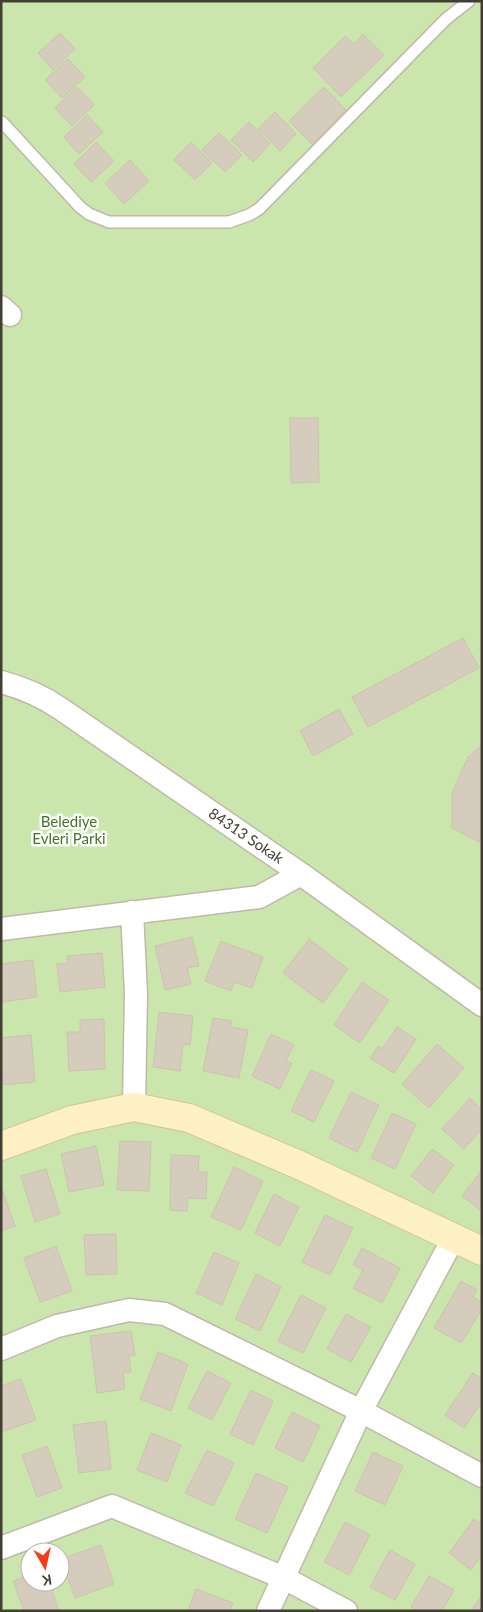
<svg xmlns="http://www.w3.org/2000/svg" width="483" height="1612" font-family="Lato,sans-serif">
<rect width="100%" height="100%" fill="#f2eee4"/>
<path fill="#cbe6ad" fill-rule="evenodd" d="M1,1H482V1611H1ZM30,1552H60V1582H30Z"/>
<path fill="#d6ccbd" stroke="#cdc2ad" d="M60,33L75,49L53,70L38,53Z
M363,34L384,55L341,97L313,68L345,36L354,44Z
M68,59L85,77L62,98L45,80Z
M77,87L94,105L72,126L55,108Z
M324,87L346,110L312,144L289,121Z
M275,112L296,134L280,151L258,129Z
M87,115L103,132L79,154L64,137Z
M249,122L270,144L253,162L231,140Z
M219,133L242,155L225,172L202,150Z
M96,142L114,161L91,182L74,164Z
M191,142L212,163L195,180L174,160Z
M130,160L149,181L124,204L105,183Z
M290,418H318L319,482L291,483Z
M463,638L479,668L368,727L352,697Z
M339,709L353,734L313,756L300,731Z
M482,746V841L479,842L452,828V793L468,757Z
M192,937L199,966L187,968L191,984L165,990L155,946Z
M309,939L348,969L323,1003L283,973Z
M221,941L263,957L252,988L234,982L231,991L205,981Z
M102,953L105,987L60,992L57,964L68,963L67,956Z
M33,960L37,997L1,1002V964Z
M362,982L389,1000L360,1043L334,1025Z
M159,1012L193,1016L190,1045L183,1044L180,1071L153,1067Z
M213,1018L232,1021L230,1027L248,1030L239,1078L203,1071Z
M104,1019L105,1069L69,1071L67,1032H80V1020Z
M397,1027L416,1039L394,1073L370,1058L378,1046L382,1049Z
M271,1034L294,1045L286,1061L292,1063L280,1089L252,1076Z
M31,1035L35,1082L3,1085L1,1038Z
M437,1044L464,1068L429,1108L402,1084Z
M311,1070L334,1081L314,1122L291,1111Z
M351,1092L379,1105L357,1152L329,1138Z
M470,1098L482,1110V1129L464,1149L442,1129Z
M392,1113L416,1124L395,1169L371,1158Z
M120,1141L151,1142L149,1191L117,1190Z
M96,1146L104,1185L69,1192L61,1154Z
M432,1149L454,1165L433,1193L411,1176Z
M171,1155L199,1156L198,1172H207L206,1199L188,1198L187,1211L170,1210Z
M234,1167L263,1181L241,1230L211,1217Z
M46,1169L60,1214L35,1222L21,1176Z
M482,1170V1211L462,1196Z
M2,1189L15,1226L1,1231V1190Z
M274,1194L299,1207L280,1246L255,1233Z
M325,1215L353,1228L330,1275L302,1262Z
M116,1234L117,1274L86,1275L84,1235Z
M56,1246L72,1291L40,1302L24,1258Z
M362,1248L400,1268L382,1303L353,1288L363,1270L353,1265Z
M214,1252L239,1263L222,1305L196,1293Z
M256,1274L281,1287L260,1331L235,1319Z
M461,1281L477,1290L473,1297L482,1302V1309L461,1343L434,1328Z
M301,1295L326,1308L303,1353L278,1341Z
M346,1314L371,1327L351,1362L327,1349Z
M131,1331L135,1355L129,1356L131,1372L123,1373L125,1389L97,1393L90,1336Z
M158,1352L188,1364L171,1411L140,1399Z
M207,1371L231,1383L212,1420L188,1408Z
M473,1373L482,1379V1402L464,1428L445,1415Z
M21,1379L36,1420L1,1432V1386Z
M251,1390L273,1401L253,1445L230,1434Z
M292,1412L320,1426L303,1462L275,1448Z
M106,1421L111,1469L79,1473L73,1425Z
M151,1433L181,1445L167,1482L137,1470Z
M47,1446L62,1488L37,1497L22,1455Z
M207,1450L234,1463L213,1506L185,1493Z
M373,1452L403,1466L385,1505L355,1491Z
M256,1473L288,1487L267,1533L235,1519Z
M474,1519L482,1525V1555L471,1570L449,1553Z
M345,1522L370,1535L349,1575L324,1562Z
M101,1545L114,1584L75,1598L61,1559Z
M390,1550L415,1564L395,1600L370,1587Z
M30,1575V1582H49L59,1611H24L13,1581Z
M429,1576L454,1590L442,1611H417L411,1607Z
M196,1589L233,1603L230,1611H188Z
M482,1596V1611H470Z"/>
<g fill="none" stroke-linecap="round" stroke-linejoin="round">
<defs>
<path id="lane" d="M2,122L80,207L89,214L109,222H229L249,215L259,209L446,19L469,1"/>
<path id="street" d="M1,307L10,315
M1,682C24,688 42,696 61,709L301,874L482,1005
M132,912L136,993L134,1107
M1,929L259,897L301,874
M1,1349L57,1326L129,1310L165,1314L361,1411L482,1476
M1,1548L112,1506L284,1578L346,1611
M268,1611L361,1411L454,1237"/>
<path id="secondary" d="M1,1146L72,1120L134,1107L189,1118L297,1164L482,1251"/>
</defs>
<use href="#lane" stroke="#c0b8aa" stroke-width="14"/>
<use href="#street" stroke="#c0b8aa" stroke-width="25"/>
<use href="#secondary" stroke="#d1c294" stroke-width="30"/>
<use href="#lane" stroke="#fff" stroke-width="11"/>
<use href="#street" stroke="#fff" stroke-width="22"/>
<use href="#secondary" stroke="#fdf0c2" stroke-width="28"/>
</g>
<g text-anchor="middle" stroke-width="5" stroke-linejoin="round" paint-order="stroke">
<g font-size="15" fill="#437329" stroke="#fff">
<text x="69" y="827">Belediye<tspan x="69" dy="17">Evleri Parki</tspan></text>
</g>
<g font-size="15" fill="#433e34" stroke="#fff">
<text transform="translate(246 836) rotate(34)" y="5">84313 Sokak</text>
</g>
</g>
<rect width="483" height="1612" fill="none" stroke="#433e34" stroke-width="5"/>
<g transform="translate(45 1567) rotate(171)"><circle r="24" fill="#ffffff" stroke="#b4b2ae"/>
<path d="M0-4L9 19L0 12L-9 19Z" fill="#f63d17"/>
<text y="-8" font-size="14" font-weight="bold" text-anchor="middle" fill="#433e34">K</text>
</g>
</svg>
